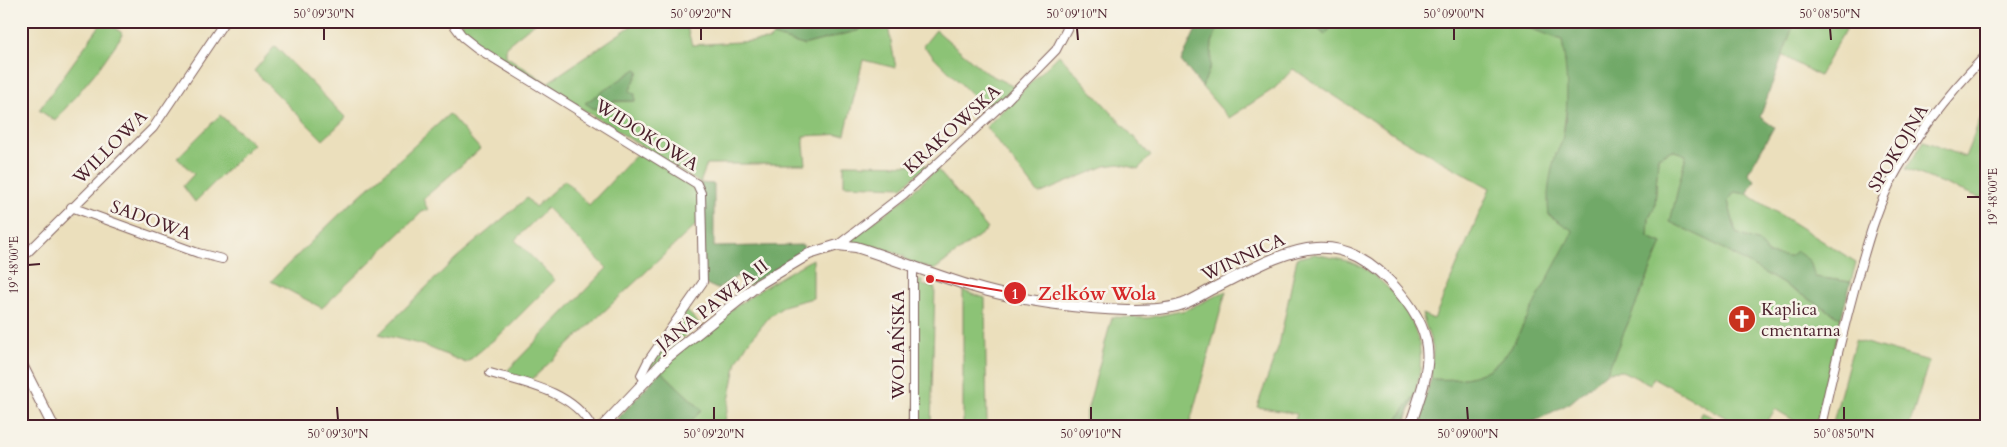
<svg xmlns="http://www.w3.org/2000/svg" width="2007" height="447" font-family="Cardo,serif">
<rect width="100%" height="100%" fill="#f7f3e8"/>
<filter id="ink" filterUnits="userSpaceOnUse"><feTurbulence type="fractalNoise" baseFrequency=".02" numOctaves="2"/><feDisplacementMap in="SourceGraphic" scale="10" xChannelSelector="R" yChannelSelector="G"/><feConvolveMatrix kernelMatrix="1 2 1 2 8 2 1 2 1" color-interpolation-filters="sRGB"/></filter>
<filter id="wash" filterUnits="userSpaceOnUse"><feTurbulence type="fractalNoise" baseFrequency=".0096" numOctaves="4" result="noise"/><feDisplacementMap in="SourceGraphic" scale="20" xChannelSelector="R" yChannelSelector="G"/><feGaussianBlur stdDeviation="1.12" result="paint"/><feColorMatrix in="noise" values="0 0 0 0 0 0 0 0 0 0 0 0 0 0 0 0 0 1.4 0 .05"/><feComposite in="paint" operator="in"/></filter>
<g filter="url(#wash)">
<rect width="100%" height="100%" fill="#ebdfbc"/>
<path fill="#8cc376" stroke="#6b7150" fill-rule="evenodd" d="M103,21H107L123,34L99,68L55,121L39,110Z
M465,21H537L506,46V56L547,83L631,26L629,21H685L692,45L769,40L773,36L803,45L860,30L863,21H887L896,68L863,60L845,134L803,136L806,164H707L700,183L471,39L457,26ZM637,70L639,71L629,92L635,101L586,103Z
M1215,21H1308L1325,35L1336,21H1510L1562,40L1568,75L1567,105L1562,141L1556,154L1549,215L1574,231L1511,348C1490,377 1466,381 1431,379L1433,348L1422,314L1434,319L1490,188L1398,137L1293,69L1275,88L1229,118L1202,87L1210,68L1212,43L1218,27Z
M1795,21L1849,23L1819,76L1782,55Z
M936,30L985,72L1016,88L989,112L923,46Z
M275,46L346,118L323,140L254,71Z
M1059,55L1151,156L1138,169L1119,164L1105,166L1039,194L986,127Z
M449,114L480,149L423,199L428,210L422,212L322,308L271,281L343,211Z
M220,115L253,144L195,202L183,186L194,174L177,158Z
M1981,117L1986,118V200L1906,169L1924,141L1965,157Z
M1672,150L1686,155L1671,222L1710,241L1841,318L1816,426H1803L1775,409L1765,426H1741L1654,378L1650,384L1622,371L1607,372L1662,243L1648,237L1649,217L1655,206L1658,157Z
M639,152L690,181L699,192L700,221L529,382L505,373L607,268L547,208L515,240L555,280L503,332L466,363L423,345L379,334L455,259L527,198L535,207L565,180L589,205Z
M844,164L928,165L902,187L844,185Z
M937,169L988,229L934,270L904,259V256L876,246L875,249L850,242L851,239L902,201Z
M1735,192L1747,194L1856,262L1851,282L1815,277L1789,257L1768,254L1759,242L1736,233L1728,201Z
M1315,254C1328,257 1344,259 1356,264C1387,279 1417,317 1420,351C1423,376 1412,402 1404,426L1415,395L1392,426H1293L1297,414L1257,407L1279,345L1297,258Z
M813,259V298L786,305L770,316L748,343L737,361L724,426H686L702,410L661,371C704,326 758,288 813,259Z
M920,279L923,281L922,285L935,288L931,426H915L916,287Z
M963,291L985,298L987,426H963Z
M1226,291L1189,426H1083L1112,317L1148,318L1186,310Z
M686,310L700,324L680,340L646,377L644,375L649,365Z
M1855,340L1929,361L1909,426H1832Z
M1701,412L1725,423L1724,426H1697Z"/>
<path fill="#71a967" stroke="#5e6449" d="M773,21H863L860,30L803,45L773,36Z
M1200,21H1215L1218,27L1212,43L1210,68L1202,87L1181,61Z
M1308,21H1336L1325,35Z
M1510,21H1795L1760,117L1774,127L1748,173L1755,180L1747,194L1735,192L1728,201L1736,233L1759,242L1768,254L1789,257L1796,251L1810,261L1815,277L1851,282L1841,318L1710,241L1670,222L1686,155L1672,150L1658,157L1655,206L1649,217L1648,237L1662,243L1607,372L1570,403L1531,423L1529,426H1416L1431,379C1466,381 1490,377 1511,348L1573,231L1549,215C1546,196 1550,173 1556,154C1558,149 1561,145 1562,140C1570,106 1567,73 1562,40Z
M636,69L639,71L629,92L635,94V101H615L594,109L585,103Z
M700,183L714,184V247L803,245L805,251L748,286L741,274L717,289L704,283Z
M661,371L702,410L686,426H611Z
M1416,393L1403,426H1392Z"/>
</g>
<g filter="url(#ink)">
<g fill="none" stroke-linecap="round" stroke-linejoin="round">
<defs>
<path id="minor" d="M451,21L463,37L477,48L697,184L701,193L703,282L648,361L641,375L646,382
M71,207L198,253L222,259
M838,245L904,194L1006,101L1056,50L1071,21
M21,259L153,128L225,21
M913,265V426
M490,373C524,383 572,391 591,426
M1821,426C1832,376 1844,327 1857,279C1866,248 1875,214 1889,185C1914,137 1948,94 1986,55"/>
<path id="tertiary" d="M21,363L53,426
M603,426L669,356L759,284L809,254L838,245L856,247C895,259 934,275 974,287C1016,300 1082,309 1127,310C1145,310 1165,310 1183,304C1194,300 1205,292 1216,287C1287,251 1338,218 1400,293C1441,342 1429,370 1410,426"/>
</defs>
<use href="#minor" stroke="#82625e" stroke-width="10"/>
<use href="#tertiary" stroke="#82625e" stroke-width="12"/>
<use href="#minor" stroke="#fff" stroke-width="8"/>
<use href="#tertiary" stroke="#fff" stroke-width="10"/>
</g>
</g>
<path fill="none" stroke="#4a1f2b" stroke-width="2" d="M324,28V40M701,28V40M1077,28L1078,40M1454,28V40M1830,28L1831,40M1967,197H1980M28,265L40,264M337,407L338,420M714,407V420M1091,407V420M1467,407L1468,420M1844,407V420"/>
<defs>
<symbol id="church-disc" viewBox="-11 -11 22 22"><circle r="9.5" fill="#c8321e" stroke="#f7f3e8"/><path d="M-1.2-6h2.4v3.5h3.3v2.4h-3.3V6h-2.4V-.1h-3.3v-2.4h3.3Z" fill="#fff"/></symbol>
</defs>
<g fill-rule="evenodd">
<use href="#church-disc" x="1726" y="303" width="32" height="32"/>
</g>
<g text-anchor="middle" stroke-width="5" stroke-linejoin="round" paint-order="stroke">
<g font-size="18" fill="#4a1f2b" stroke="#f7f3e8">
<text transform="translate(952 129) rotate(-42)" y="6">KRAKOWSKA</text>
<text transform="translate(647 135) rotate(32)" y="6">WIDOKOWA</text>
<text transform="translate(110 147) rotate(-45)" y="6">WILLOWA</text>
<text transform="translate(1898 148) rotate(-59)" y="6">SPOKOJNA</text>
<text transform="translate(151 220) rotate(20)" y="6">SADOWA</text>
<text transform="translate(1243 257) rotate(-25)" y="6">WINNICA</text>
<text transform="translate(712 305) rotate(-38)" y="6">JANA PAWŁA II</text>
<text transform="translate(898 345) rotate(-90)" y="6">WOLAŃSKA</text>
</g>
<g font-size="18" fill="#4a1f2b" stroke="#f7f3e8" text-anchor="start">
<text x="1761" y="315">Kaplica<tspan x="1761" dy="21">cmentarna</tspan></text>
</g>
</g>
<path fill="none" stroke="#d62828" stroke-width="2" d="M930 279L1015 293"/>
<g fill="#d62828" stroke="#f7f3e8" stroke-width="2">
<circle cx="930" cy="279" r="5"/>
<circle cx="1015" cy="293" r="12"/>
</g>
<g font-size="15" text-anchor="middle" font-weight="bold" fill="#fff">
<text x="1015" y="299">1</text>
</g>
<g font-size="19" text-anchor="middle" font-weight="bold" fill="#d62828" stroke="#f7f3e8" stroke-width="5" stroke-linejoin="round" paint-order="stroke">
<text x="1097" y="300">Zelków Wola</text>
</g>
<rect width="2007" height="447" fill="none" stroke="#f7f3e8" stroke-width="55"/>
<rect x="28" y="28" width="1952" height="392" fill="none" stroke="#4a1f2b" stroke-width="2"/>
<g font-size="12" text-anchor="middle" fill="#4a1f2b">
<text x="324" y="18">50°09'30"N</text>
<text x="701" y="18">50°09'20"N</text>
<text x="1077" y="18">50°09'10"N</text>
<text x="1454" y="18">50°09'00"N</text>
<text x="1830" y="18">50°08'50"N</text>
<text transform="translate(1993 197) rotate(-90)" y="4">19°48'00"E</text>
<text transform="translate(14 265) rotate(-90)" y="4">19°48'00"E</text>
<text x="338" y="438">50°09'30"N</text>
<text x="714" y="438">50°09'20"N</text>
<text x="1091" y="438">50°09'10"N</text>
<text x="1468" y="438">50°09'00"N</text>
<text x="1844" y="438">50°08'50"N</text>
</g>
</svg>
